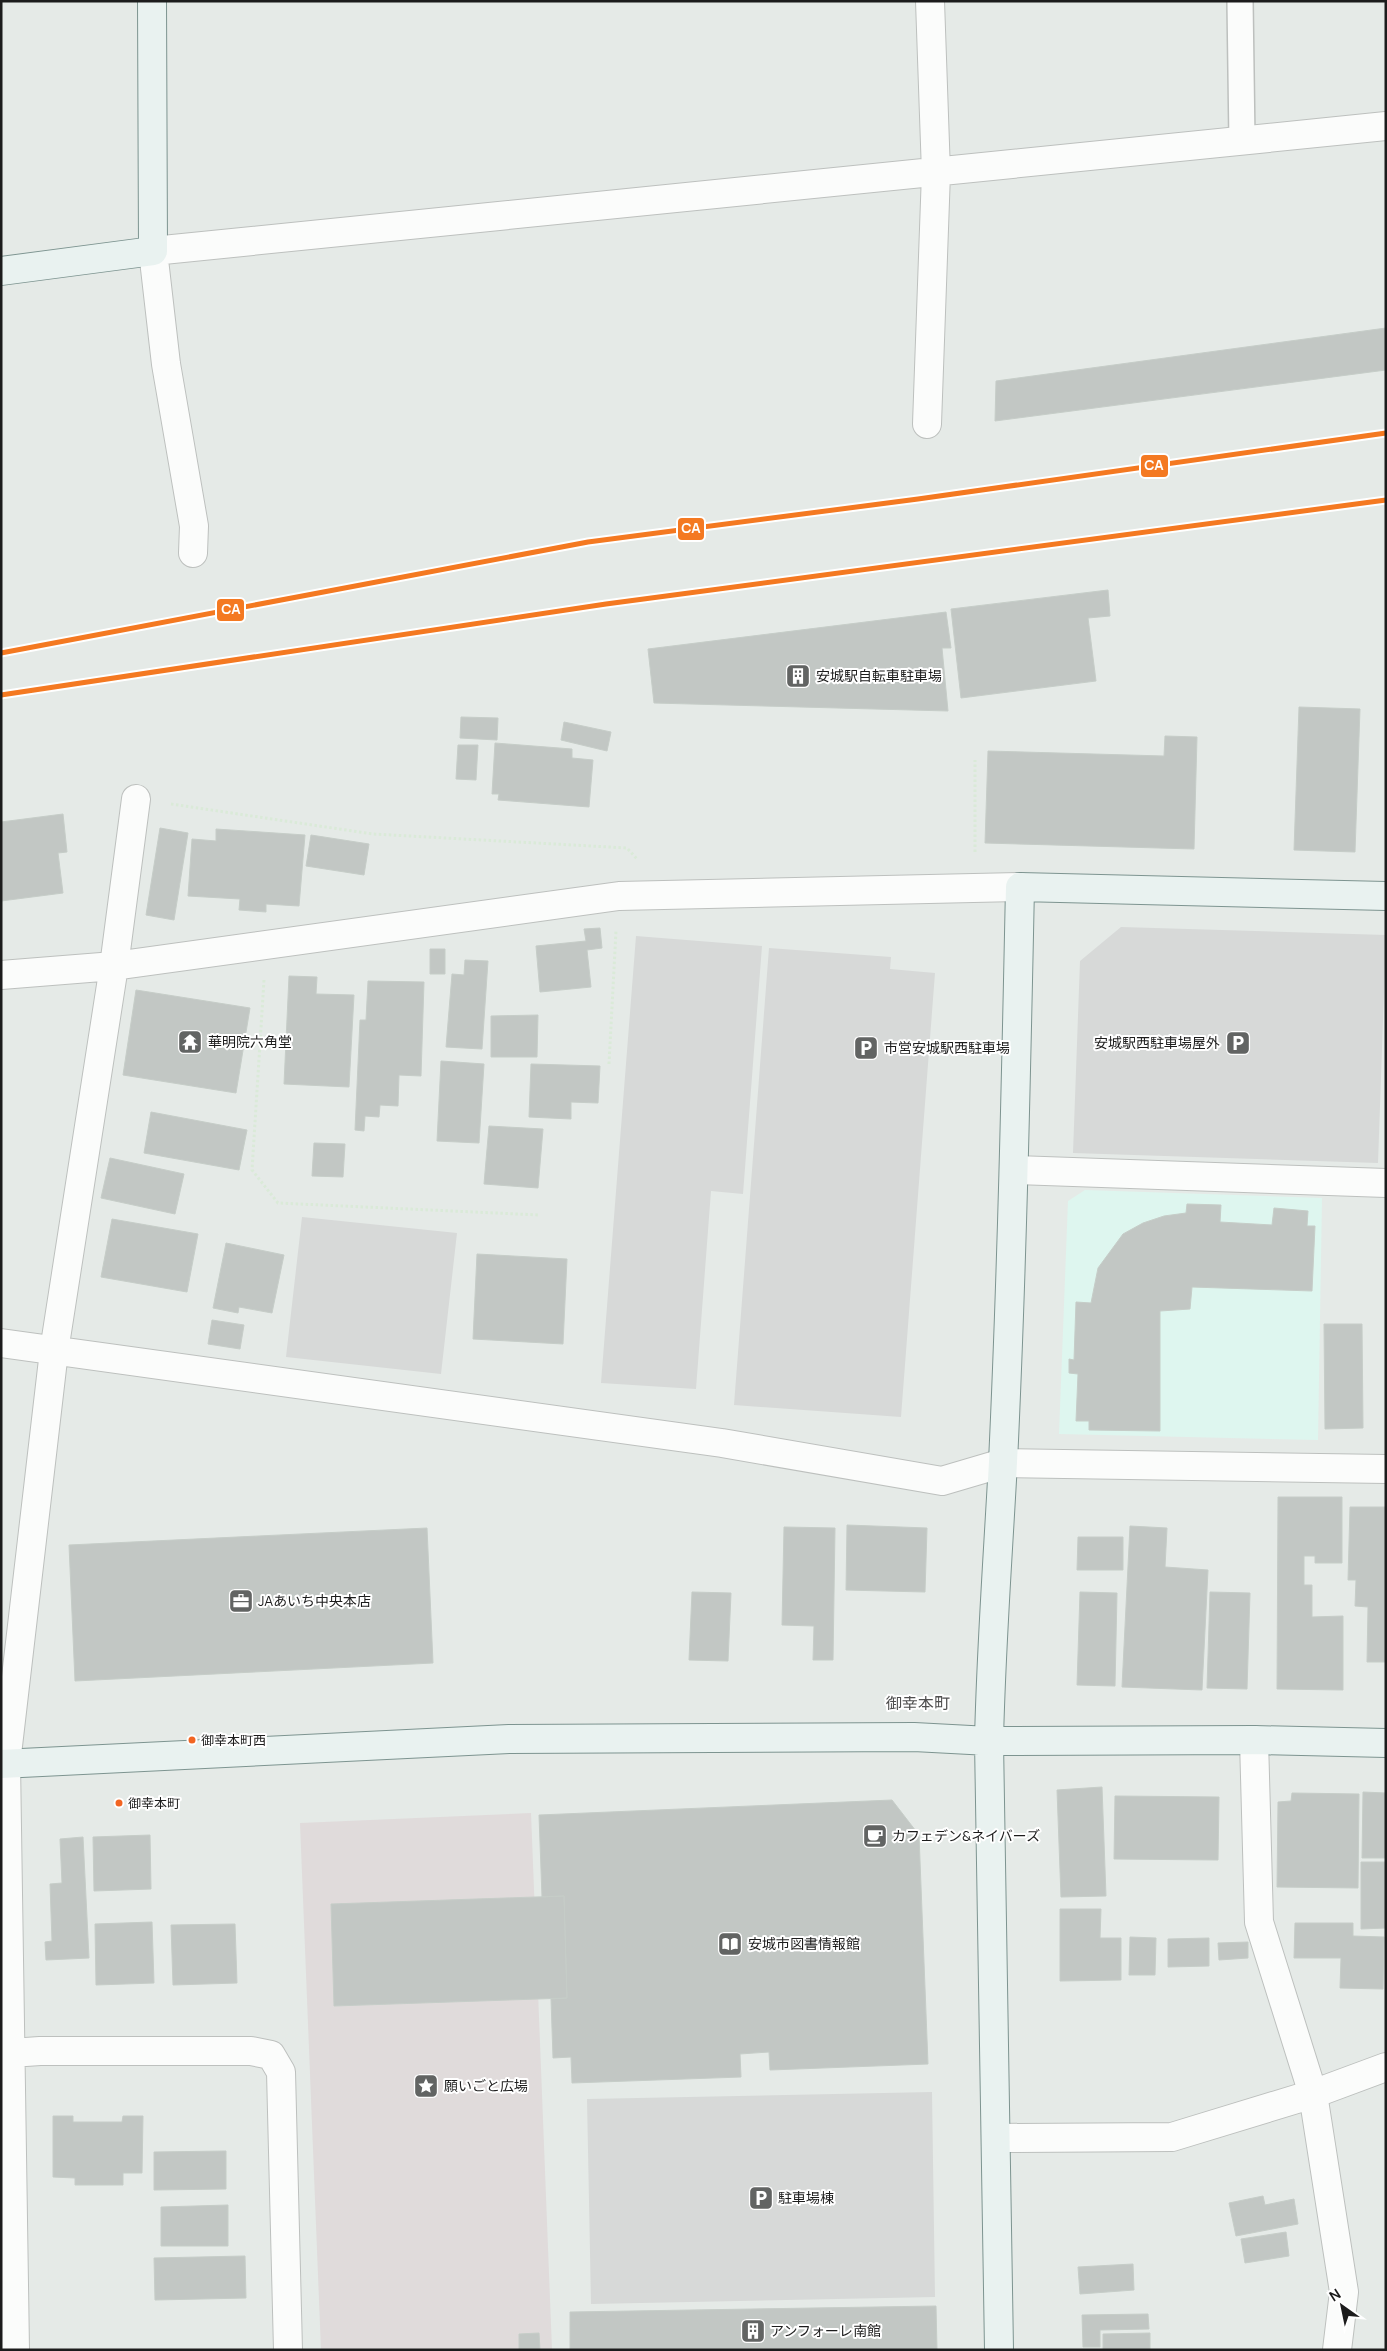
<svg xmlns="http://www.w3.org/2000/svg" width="1387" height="2351" font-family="Manrope,'Noto Sans JP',sans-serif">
<rect width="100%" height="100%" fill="#e5eae7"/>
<path fill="#def6ef" d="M1085,1190L1322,1198L1318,1440L1059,1434L1068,1201Z"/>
<path fill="#d7d9d8" d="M1121,927L1386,935L1378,1163L1073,1153L1080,961Z
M636,936L762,946L743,1194L711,1191L696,1389L601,1383Z
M769,948L891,957L890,969L935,973L901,1417L734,1405Z
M302,1217L457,1233L441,1374L286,1357Z
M932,2092L935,2297L591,2304L587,2099Z"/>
<path fill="#e0dbdb" d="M531,1813L552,2350H321L300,1823Z"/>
<path fill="#c2c7c4" stroke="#c6cdc8" d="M1386,328V370L995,421L996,381Z
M1108,590L1110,616L1088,618L1096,681L961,698L951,609Z
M946,612L951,648H942L948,711L654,703L648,649Z
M1299,707L1360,709L1355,852L1294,850Z
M461,717L498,718L497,740L460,738Z
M564,722L611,732L607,751L561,740Z
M1165,736L1197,737L1194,849L985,843L988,751L1164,756Z
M495,743L572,749V758L593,760L589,807L498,800L499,794H492Z
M458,745H478L476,780L456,779Z
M63,814L67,852L58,853L63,893L1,901V822Z
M160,828L188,833L174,920L146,915Z
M216,829L305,835L299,906L266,904V912L239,910L240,899L188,896L192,839L216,841Z
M311,835L369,844L364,875L306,866Z
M600,928L602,948L587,950L591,987L540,992L536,946L586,941L584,929Z
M430,949H445V974H430Z
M465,960L488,961L482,1049L446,1047L452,974L464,975Z
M289,976L317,977L316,994L354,995L349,1087L284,1084Z
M368,981L424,982L421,1076L399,1075L398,1106L380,1105L379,1117L365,1116L364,1131L355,1130L360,1020H366Z
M136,990L250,1008L236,1093L123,1075Z
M538,1015L537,1057H491V1016Z
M441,1061L484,1064L479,1143L437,1141Z
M531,1064L600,1066L598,1103L571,1102V1119L529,1117Z
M151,1112L247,1130L239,1170L144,1153Z
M489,1126L543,1129L538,1188L484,1184Z
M314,1143L345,1144L343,1177L312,1176Z
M110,1158L184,1174L175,1214L101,1198Z
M1187,1204L1221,1205L1220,1222L1272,1225L1274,1208L1308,1211L1307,1226H1315L1312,1291L1192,1287L1190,1309L1160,1311V1431L1089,1430V1421H1076L1078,1374L1069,1373V1359L1074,1360L1076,1302L1091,1303L1098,1268L1123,1234L1143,1223L1164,1216L1186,1213Z
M112,1219L198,1234L187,1292L101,1277Z
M226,1243L284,1255L272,1313L239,1307L238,1313L213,1308Z
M477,1254L567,1259L563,1344L473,1339Z
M212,1320L244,1325L240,1349L208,1344Z
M1324,1324H1362L1363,1428L1325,1429Z
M1278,1497H1342V1563H1315V1556H1304V1585H1312V1617L1343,1616V1690L1277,1689Z
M1350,1507H1386V1662H1367L1368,1607L1355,1606L1356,1580H1348Z
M847,1525L927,1528L925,1592L846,1590Z
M1130,1526L1167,1528L1165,1567L1208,1570L1202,1690L1122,1687Z
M784,1527L835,1528L833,1660H813L814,1626L782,1625Z
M427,1528L433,1663L75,1681L69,1545Z
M1078,1537H1123V1570H1077Z
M692,1592L731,1593L728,1661L689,1660Z
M1080,1592L1117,1593L1115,1686L1077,1685Z
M1210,1592L1250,1593L1247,1689L1207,1688Z
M1102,1787L1106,1896L1061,1897L1057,1790Z
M1363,1792L1386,1793V1858H1362Z
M1292,1793L1359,1794L1358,1888L1277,1887L1278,1802L1291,1801Z
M1115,1796L1219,1797L1218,1860L1114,1859Z
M892,1800L919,1835L928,2064L770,2070L769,2052L740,2054L741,2077L572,2083L571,2057L553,2058L551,1999L567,1998L564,1896L542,1897L539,1815Z
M150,1835L151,1889L94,1891L93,1837Z
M83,1837L89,1958L46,1960L45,1942L52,1941L50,1884L62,1883L60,1839Z
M1361,1862H1386V1928L1361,1929Z
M564,1896L567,1998L334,2006L331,1904Z
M1060,1909H1101L1100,1938H1121V1980L1060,1981Z
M152,1922L154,1983L96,1985L95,1924Z
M1295,1923H1353V1936L1384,1937L1383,1989L1340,1988L1341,1958H1294Z
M235,1924L237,1983L173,1985L171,1925Z
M1130,1937L1156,1938L1155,1975H1129Z
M1209,1938V1966L1168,1967V1939Z
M1248,1942V1958L1219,1960L1218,1943Z
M53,2116H73V2122H122L123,2116H143L142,2173H123V2185H75V2178L53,2177Z
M226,2151V2189L154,2190V2152Z
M1263,2196L1265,2205L1294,2199L1298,2224L1236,2236L1229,2203Z
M228,2205V2246H161V2207Z
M1286,2232L1289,2256L1245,2263L1241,2239Z
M245,2256L246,2298L155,2300L154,2258Z
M1133,2264L1134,2290L1080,2294L1078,2267Z
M936,2306L937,2350H570V2312Z
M1148,2314L1149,2329L1100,2330V2347H1083L1082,2315Z
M539,2333L540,2350H519V2334Z
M1150,2333V2350H1103V2334Z"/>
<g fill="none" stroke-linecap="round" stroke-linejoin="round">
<defs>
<path id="lane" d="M1240,1L1242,141"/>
<path id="street" d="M927,424L936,173L930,1
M193,553L194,526L166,364L153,251L1386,126
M1,975L114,966L619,896L1020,887
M1014,1170L1386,1183
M1,1343L722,1443L942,1481L1003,1463L1386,1469
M1254,1740L1259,1922L1313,2094L1344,2292L1337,2350
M11,2053L40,2051H251L271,2055L281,2072L288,2350
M996,2138L1172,2137L1313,2094L1386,2067
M15,2350L6,1763L54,1351L114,966L136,799"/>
<path id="secondary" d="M1,271L153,251L152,1
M1,1764L509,1739L914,1737L989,1741L1254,1740L1386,1743
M999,2350L989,1741C991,1648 998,1555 1003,1462C1012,1271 1016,1079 1020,887L1386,896"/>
</defs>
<use href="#lane" stroke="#bdc0be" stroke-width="28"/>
<use href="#street" stroke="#bdc0be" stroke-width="30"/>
<use href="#secondary" stroke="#7d9490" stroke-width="30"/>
<path stroke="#daead8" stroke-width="3" stroke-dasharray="2.5 2.5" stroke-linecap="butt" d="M171,804L373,834L627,848L637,859
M975,852V760
M264,980L252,1170L278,1203L539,1215
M609,1064L616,931"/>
<use href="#lane" stroke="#fbfcfb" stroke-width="25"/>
<use href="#street" stroke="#fbfcfb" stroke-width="28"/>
<use href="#secondary" stroke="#e9f2f0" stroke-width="28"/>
<defs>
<path id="rail-1" d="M1,653L588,542L918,499L1386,433
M1,695L606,604L1386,500"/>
</defs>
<use href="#rail-1" stroke="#fff" stroke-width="9"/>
<use href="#rail-1" stroke="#f47921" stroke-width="5"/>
</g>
<defs>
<symbol id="building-square" viewBox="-11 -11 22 22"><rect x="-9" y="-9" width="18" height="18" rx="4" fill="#626463" stroke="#fff"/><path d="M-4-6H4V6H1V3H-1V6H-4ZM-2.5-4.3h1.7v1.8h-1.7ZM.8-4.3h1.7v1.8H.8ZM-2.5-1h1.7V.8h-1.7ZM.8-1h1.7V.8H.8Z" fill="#fff"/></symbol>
<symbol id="temple-square" viewBox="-11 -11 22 22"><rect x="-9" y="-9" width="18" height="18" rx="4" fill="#626463" stroke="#fff"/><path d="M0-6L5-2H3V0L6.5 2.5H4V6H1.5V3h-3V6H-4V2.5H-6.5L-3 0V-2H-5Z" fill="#fff"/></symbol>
<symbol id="parking-square" viewBox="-11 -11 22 22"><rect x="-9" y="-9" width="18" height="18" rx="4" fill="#626463" stroke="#fff"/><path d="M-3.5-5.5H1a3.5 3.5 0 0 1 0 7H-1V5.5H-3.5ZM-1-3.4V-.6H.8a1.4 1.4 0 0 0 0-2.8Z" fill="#fff"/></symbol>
<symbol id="office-square" viewBox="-11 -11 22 22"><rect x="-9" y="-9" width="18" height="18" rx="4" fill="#626463" stroke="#fff"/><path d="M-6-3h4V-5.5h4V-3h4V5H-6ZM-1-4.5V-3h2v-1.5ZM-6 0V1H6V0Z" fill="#fff"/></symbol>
<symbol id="cafe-square" viewBox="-11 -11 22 22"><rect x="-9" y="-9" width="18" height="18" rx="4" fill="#626463" stroke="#fff"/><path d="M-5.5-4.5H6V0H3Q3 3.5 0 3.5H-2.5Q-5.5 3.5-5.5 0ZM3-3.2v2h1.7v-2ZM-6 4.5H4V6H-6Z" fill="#fff"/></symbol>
<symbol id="library-square" viewBox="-11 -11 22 22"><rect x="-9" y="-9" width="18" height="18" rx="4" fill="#626463" stroke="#fff"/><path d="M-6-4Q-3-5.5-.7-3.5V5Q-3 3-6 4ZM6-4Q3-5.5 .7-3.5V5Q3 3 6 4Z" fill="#fff"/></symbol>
<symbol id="sight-square" viewBox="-11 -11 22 22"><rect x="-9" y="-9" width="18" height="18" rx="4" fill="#626463" stroke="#fff"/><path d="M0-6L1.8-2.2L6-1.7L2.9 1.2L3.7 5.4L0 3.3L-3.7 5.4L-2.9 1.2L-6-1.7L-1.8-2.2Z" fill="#fff"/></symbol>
</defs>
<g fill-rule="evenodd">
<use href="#building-square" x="784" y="662" width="28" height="28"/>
<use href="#temple-square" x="176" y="1028" width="28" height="28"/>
<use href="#parking-square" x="1224" y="1029" width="28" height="28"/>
<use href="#parking-square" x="852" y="1034" width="28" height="28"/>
<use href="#office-square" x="227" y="1587" width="28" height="28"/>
<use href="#cafe-square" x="861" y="1822" width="28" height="28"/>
<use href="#library-square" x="716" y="1930" width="28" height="28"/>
<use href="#sight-square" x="412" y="2072" width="28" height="28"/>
<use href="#parking-square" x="747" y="2184" width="28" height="28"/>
<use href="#building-square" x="739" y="2317" width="28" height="28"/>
</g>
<g fill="#f26522" stroke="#fff" stroke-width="2">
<circle cx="192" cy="1740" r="4.5"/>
<circle cx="119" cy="1803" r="4.5"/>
</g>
<g text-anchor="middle" stroke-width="4" stroke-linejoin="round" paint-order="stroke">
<g font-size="13" fill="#1c1c1c" stroke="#fff" text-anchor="start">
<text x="201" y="1745">御幸本町西</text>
<text x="128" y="1808">御幸本町</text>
</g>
<g font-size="14" fill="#1c1c1c" stroke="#fff" text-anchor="start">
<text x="816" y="681">安城駅自転車駐車場</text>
<text x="208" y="1047">華明院六角堂</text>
<text x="1220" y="1048" text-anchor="end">安城駅西駐車場屋外</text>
<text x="884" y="1053">市営安城駅西駐車場</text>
<text x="258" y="1606">JAあいち中央本店</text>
<text x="892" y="1841">カフェデン&amp;ネイバーズ</text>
<text x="748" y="1949">安城市図書情報館</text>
<text x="444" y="2091">願いごと広場</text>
<text x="778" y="2203">駐車場棟</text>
<text x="770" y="2336">アンフォーレ南館</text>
</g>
<g font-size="16" fill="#4f4f4f" stroke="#fff">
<text x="918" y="1709">御幸本町</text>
</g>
</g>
<g stroke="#fff" stroke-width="2">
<rect x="1140" y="454" width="29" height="24" rx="5" fill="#f47921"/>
<rect x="677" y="517" width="28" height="24" rx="5" fill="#f47921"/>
<rect x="216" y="598" width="29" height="24" rx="5" fill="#f47921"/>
</g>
<g font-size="14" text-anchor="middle" font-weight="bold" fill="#fff">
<text x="1154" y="470">CA</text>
<text x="691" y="533">CA</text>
<text x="231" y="614">CA</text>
</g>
<rect width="1387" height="2351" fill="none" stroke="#1c1c1c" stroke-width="5"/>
<g transform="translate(1342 2306) rotate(327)" stroke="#ffffff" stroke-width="4" paint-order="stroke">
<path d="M0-4L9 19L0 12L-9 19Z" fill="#1c1c1c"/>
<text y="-8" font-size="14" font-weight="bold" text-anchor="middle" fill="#1c1c1c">N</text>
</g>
</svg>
